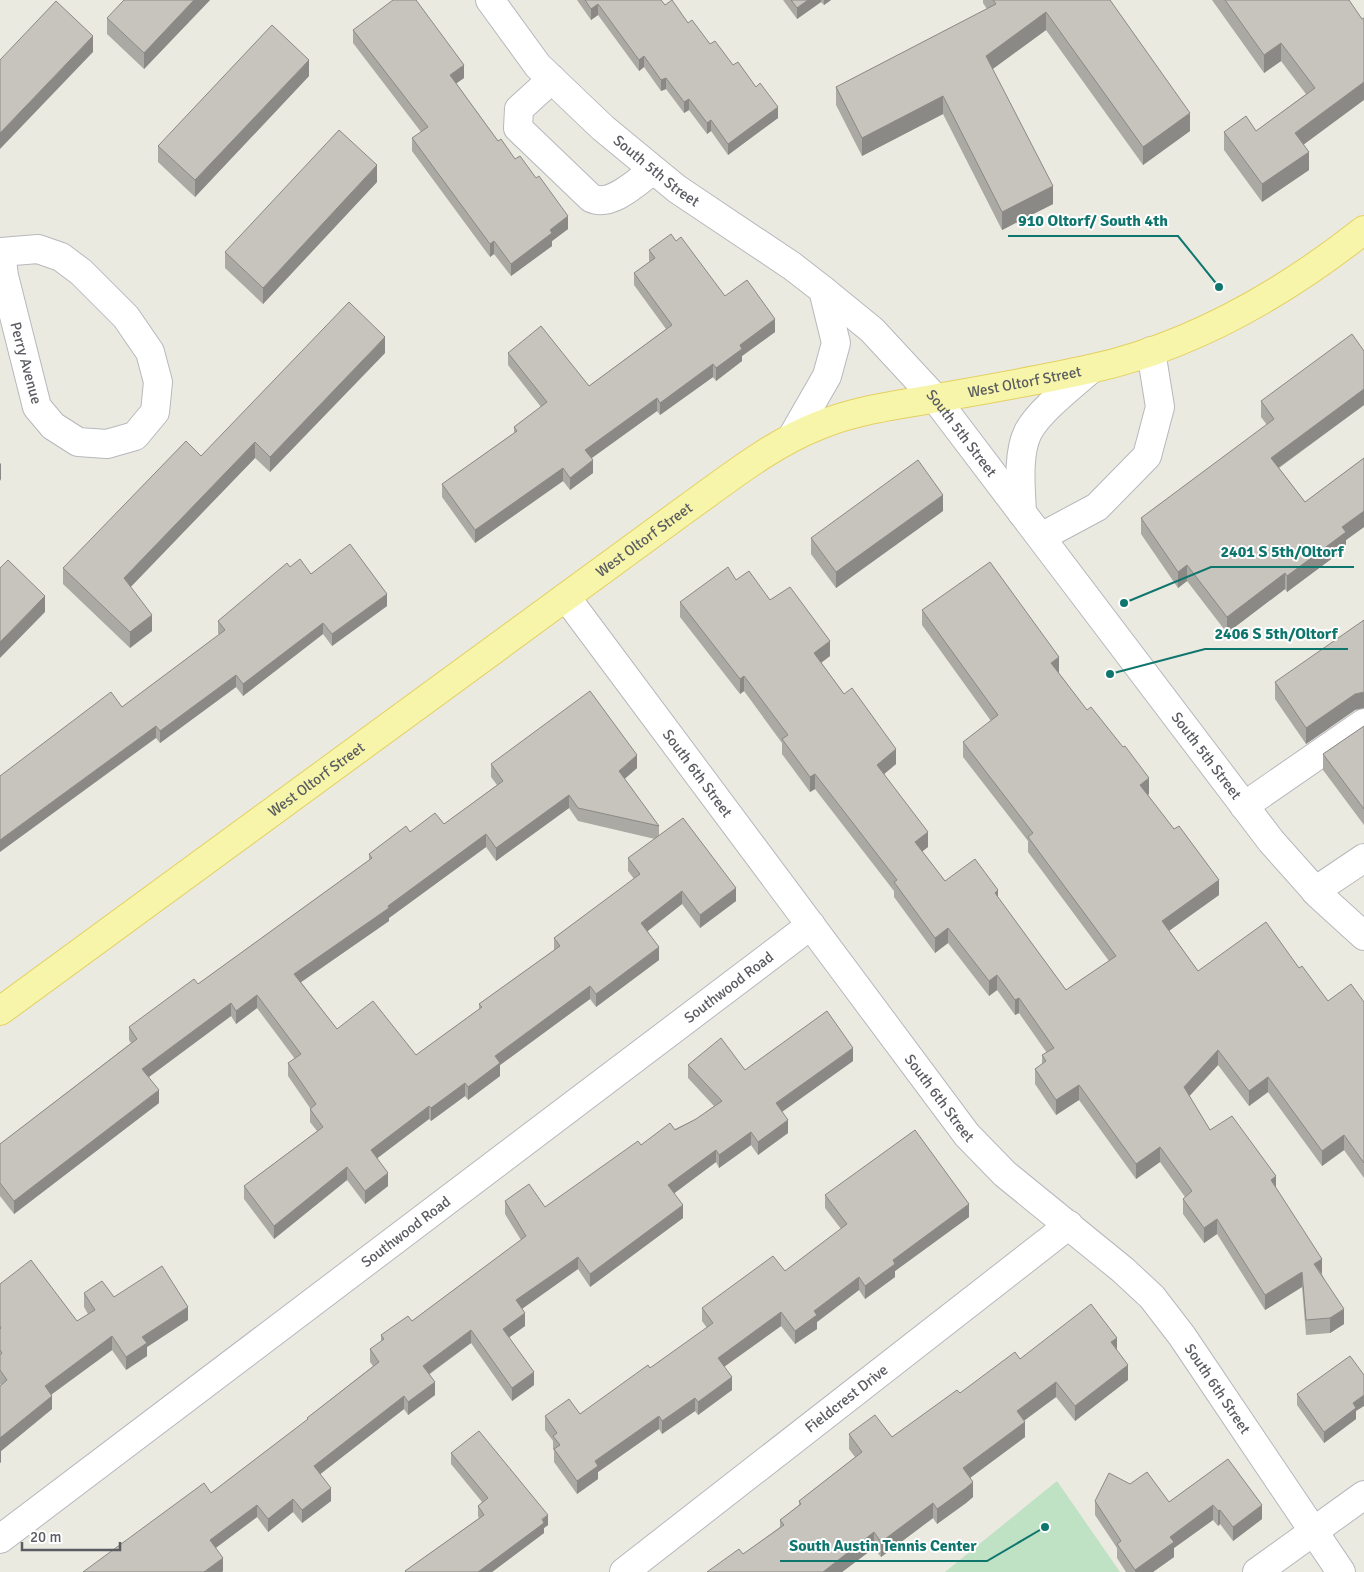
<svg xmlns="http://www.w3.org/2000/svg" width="1364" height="1572" font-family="Signika,sans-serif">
<rect width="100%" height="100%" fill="#ebeae1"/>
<path fill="#bfe1c4" d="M1057,1481L1120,1572H945Z"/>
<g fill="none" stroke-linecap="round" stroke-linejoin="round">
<defs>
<g id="minor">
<path id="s1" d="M490,0L538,66L603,128L677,189L792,266L823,290L872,330L935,398L1271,841L1320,896L1364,936"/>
<path d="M552,79L519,109L518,128L591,198C611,208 638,181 653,170"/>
<path d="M38,249L61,257L81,272L126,317L150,352L158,382L155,412L135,436L107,444L78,442L53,426L37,407L4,276L1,252Z"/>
<path d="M792,437L827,376L836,343L823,290"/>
<path d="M1022,513C1021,490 1017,454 1028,432C1039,411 1073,385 1091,369"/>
<path d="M1041,537L1097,507L1147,456L1160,407L1151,351"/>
<path id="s2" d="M566,597L967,1135L1005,1174L1123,1270L1152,1297L1182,1336L1341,1572"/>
<path d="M1244,806L1364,723"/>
<path d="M1315,891L1364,858"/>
<path id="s3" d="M0,1539L811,925"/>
<path id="s4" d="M624,1572L1069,1225"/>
<path d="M1257,1572L1364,1495"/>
</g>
<g id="major">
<path id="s5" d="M0,1011L686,509C728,479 771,444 820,425C854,411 890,406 926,400C981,390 1036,381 1090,369C1191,347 1283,294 1364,230"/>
</g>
</defs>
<use href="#minor" stroke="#b7b8bd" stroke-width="30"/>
<use href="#major" stroke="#e4d061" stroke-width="30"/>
<use href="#minor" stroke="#fff" stroke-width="28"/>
<use href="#major" stroke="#f7f5aa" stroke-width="28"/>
</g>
<path fill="#aba9a3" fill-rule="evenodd" d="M210,0L144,69L107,34V18Z
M577,0H661L665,5L688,23L733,65L778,118L728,155L711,131L707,134L689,110L684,113L666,89L661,91L644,67L639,71L598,15L591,20Z
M783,0H831L824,5L821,2L797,19Z
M983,0H1110L1190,131L1143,165L1046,30L992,69L1053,204L1002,230L943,114L862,156L836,105V87L987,9L983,3Z
M1212,0H1349L1304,144L1309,170L1262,202L1224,150V132L1256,131L1306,94L1281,61L1264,73Z
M353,30L464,78L456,83L498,141L515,159L568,229L552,241V246L511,276L494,254L490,257L412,151V138L421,132L353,43Z
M309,76L195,197L158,162V146Z
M377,182L263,304L225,268V252Z
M676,241L725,296L775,332L742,356V361L716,381L713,377L660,415L657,411L591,458L593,473L570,490L563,481L475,543L442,497V484L514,433V427L541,407L508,365V353L589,386L666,329L634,285V273L649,262V250Z
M1364,351V405L1279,468L1305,502L1364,458V527L1346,540V548L1287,592L1285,589L1227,633L1187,581L1178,588L1141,534V518L1267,425L1261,417V401Z
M385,353L270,472L255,458L130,587L152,631L130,648L63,584V568L201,456Z
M943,511L836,588L811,554V538Z
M290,567L311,574L387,606L332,646L323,634L243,696L236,687L160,743L156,738L122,707L219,635L218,633V621Z
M736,580L770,600L830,656L821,663L896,764L884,774L928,847L922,851L945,881L998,898L1066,990L1109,961L1028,852V841L963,757V742L991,721L922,625V610L1059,673L1149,794L1148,795L1219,895L1169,930L1198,971L1299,968L1328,1001L1364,1002V1178L1344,1150L1322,1166L1268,1092L1249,1106L1218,1065L1189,1096L1210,1130L1276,1188L1322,1274L1344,1324L1330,1333L1306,1335L1302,1287L1265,1310L1217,1234L1204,1243L1183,1214V1199L1185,1197L1160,1162L1136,1179L1079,1100L1056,1115L1035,1084V1069L1042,1064V1055L1047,1053L1019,1013L1015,1015L997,990L989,996L948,943L935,953L894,897V891L815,789L810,792L782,754V743L744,691L740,694L680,617V602Z
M1275,682L1355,710L1306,744L1275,699Z
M1364,726V825L1323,770V754Z
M491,764L637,768L624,779L659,826V836L736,901L700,928L682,904L648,931L659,960L596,1007L590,999L500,1065V1076L468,1100L465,1096L431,1121L429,1119L377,1158L388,1186L365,1204L347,1180L274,1239L244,1199V1186L317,1131L310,1122V1108L288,1076V1063L295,1059L257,1008L236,1024L231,1016L149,1077L159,1103L14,1214L0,1196V1144L131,1043L129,1040V1027L198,984L369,860V854L410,832L444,824L497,785L491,777ZM569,808L578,821L655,839L628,858V871L634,879L554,938V950L479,1004V1009L416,1055L337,1029L301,982L389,921V918L486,847L496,861Z
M853,1061L782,1112L788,1133L758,1155L751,1145L719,1168L716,1162L674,1193L683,1218L590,1287L578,1269L522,1309L525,1326L509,1337L534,1385L512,1401L471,1343L430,1374L435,1395L408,1415L404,1409L320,1474L331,1501L302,1523L293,1512L268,1532L257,1517L216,1548L223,1571L222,1572H83L211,1493L307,1420V1418L373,1366L370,1362V1349L381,1342V1335L412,1321L521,1240L505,1214V1201L545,1207L641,1145L696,1119L714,1106L688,1078V1065L745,1070Z
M825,1195L969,1217L895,1271V1277L865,1299L859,1290L817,1322V1329L795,1344L781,1326L724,1367L732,1390L698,1415L695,1411L662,1434L659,1429L598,1472V1479L577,1494L554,1462V1451L553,1449V1441L545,1430V1416L580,1414L650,1368L707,1328L702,1321V1308L785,1271L841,1229L825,1208Z
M0,1284L77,1321L88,1314L84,1307V1293L114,1297L188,1320L147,1347V1356L126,1370L112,1350L51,1395L52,1409L1,1451V1462L0,1463L1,1385L0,1384Z
M1117,1350L1128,1380L1075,1421L1056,1397L1024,1420L1025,1437L970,1478L973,1497L966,1503L937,1524L933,1518L881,1557L874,1548L842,1572H707L743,1554L780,1527V1520L799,1505V1501L855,1457L849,1449V1434L892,1437L960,1393L1020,1359Z
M1297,1394L1356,1411V1419L1324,1443L1297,1405Z
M451,1453L548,1525L544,1528V1533L492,1572H405V1571L479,1518L478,1516V1506L482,1502L451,1464Z
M1228,1459L1262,1519L1233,1541L1220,1524L1218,1526L1213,1520L1174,1548V1557L1153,1572H1126L1117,1558V1548L1095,1515V1501L1130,1484L1169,1502Z"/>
<path fill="#8b8985" d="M194,0H210L144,69V53Z
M808,0H821V2L797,19V8Z
M824,0H831L824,5Z
M598,4V15L591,20V9Z
M1046,12V30L986,74V56Z
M93,36V52L0,149V133Z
M1281,43V61L1264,73V55Z
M644,56V67L639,71V60Z
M309,60V76L195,197V180Z
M464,65V78L450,88V75Z
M666,78V89L661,91V80Z
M1364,82V100L1295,151V133Z
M943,96V114L862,156V138Z
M689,99V110L684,113V102Z
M778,107V118L728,155V144Z
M1190,113V131L1143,165V147Z
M711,120V131L707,134V123Z
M1309,152V170L1262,202V184Z
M377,165V182L263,304V288Z
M1053,186V204L1002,230V212Z
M568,216V229L552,241V246L511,276V264L550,230Z
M494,241V254L490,257V244Z
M775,319V332L742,356V361L716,381V368L740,345Z
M385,337V353L270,472V457Z
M713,364V377L660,415V403Z
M1364,389V405L1271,473V458Z
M657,398V411L585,463V450Z
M255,442V458L124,594V578Z
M593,460V473L570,490V478Z
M1,463V479L0,481V464Z
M563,468V481L475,543V530Z
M943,495V511L836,588V572Z
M1364,511V527L1346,540V548L1287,592V576L1342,527Z
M1187,565V581L1178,588V572Z
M1285,573V589L1227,633V617Z
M387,594V606L332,646V634Z
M45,596V612L0,658V642Z
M152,615V631L130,648V632Z
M323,623V634L243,696V684Z
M830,641V656L814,668V653Z
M1059,657V673L1051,678V663Z
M236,675V687L160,743V731Z
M744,676V691L740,694V679Z
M1364,692V708L1355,710L1306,744V728L1355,694Z
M156,726V738L0,852V840Z
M896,749V764L877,780V765Z
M637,755V768L619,784V771Z
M815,774V789L810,792V777Z
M1149,778V794L1140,800V785Z
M569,795V808L496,861V848Z
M928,832V847L915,857V842Z
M486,834V847L389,918V921L294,987V974Z
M1219,880V895L1162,936V921Z
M736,888V901L700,928V915Z
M998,890V906L995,893Z
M682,891V904L641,936V923Z
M948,928V943L935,953V938Z
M659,947V960L596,1007V994Z
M997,975V990L989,996V981Z
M590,986V999L500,1065V1076L468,1100V1087L495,1056Z
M257,995V1008L236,1024V1011Z
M1019,998V1013L1015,1015V1000Z
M231,1003V1016L142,1082V1069Z
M853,1048V1061L776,1116V1103Z
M1218,1050V1065L1184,1102V1087Z
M1268,1077V1092L1249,1106V1091Z
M465,1083V1096L431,1121V1108Z
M1079,1085V1100L1056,1115V1100Z
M159,1090V1103L14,1214V1201Z
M429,1106V1119L371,1163V1150Z
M788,1120V1133L758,1155V1142Z
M751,1132V1145L719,1168V1155Z
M1344,1135V1150L1322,1166V1151Z
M1160,1147V1162L1136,1179V1164Z
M716,1150V1162L668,1198V1185Z
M347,1167V1180L274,1239V1226Z
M388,1173V1186L365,1204V1191Z
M1276,1176V1191L1271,1180Z
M969,1204V1217L895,1271V1277L865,1299V1286L893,1260Z
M683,1205V1218L590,1287V1274Z
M1217,1219V1234L1204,1243V1228Z
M578,1257V1269L516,1313V1300Z
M1322,1259V1274L1314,1264Z
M1302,1272V1287L1265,1310V1295Z
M859,1277V1290L817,1322V1329L795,1344V1331L814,1311Z
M188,1307V1320L147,1347V1356L126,1370V1357L142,1337Z
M1344,1309V1324L1330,1333V1318Z
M781,1312V1326L718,1371V1358Z
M525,1313V1326L503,1342V1329Z
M471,1330V1343L423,1378V1366Z
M112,1336V1350L45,1399V1386Z
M1117,1338V1353L1111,1342Z
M1128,1365V1380L1075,1421V1406Z
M534,1372V1385L512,1401V1388Z
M732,1377V1390L698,1415V1402Z
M435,1382V1395L408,1415V1402Z
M1056,1382V1397L1017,1426V1411Z
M1364,1395V1406L1356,1411V1419L1324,1443V1432L1353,1403Z
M52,1396V1409L1,1451V1462L0,1463V1438Z
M404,1396V1409L314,1479V1466Z
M695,1398V1411L662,1434V1421Z
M659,1416V1429L598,1472V1479L577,1494V1481L595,1461Z
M1025,1422V1437L963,1483V1468Z
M973,1482V1497L966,1503L937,1524V1509Z
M331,1488V1501L302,1523V1510Z
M293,1499V1512L268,1532V1519Z
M933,1503V1518L881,1557V1542Z
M257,1505V1517L210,1552V1540Z
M1213,1505V1520L1174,1548V1557L1153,1572H1135V1570L1170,1537Z
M1262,1505V1519L1233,1541V1527Z
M1220,1510V1524L1218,1526V1511Z
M548,1515V1525L544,1528V1533L492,1572H478Z
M874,1532V1548L842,1572H823Z
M223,1558V1571L222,1572H204Z"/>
<path fill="#c7c4be" stroke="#8b8985" d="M124,0H194L144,53L107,18Z
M393,0H416L464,65L450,75L498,141L501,139L515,159L520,156L536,178L539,176L568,216L550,230L552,233L511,264L494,241L490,244L412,138L428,127L353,30Z
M585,0H661L665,5L672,0L688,23L692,20L710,44L715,41L733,65L738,62L756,87L760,83L778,107L728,144L711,120L707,123L689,99L684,102L666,78L661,80L644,56L639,60L598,4L591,9Z
M791,0H808L797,8Z
M993,0H1110L1190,113L1143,147L1046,12L986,56L1053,186L1002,212L943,96L862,138L836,87L996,4Z
M1225,0H1349L1362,19L1364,18V82L1295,133L1309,152L1262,184L1224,132L1246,116L1256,131L1315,88L1281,43L1264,55Z
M56,1L93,36L0,133V60Z
M272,25L309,60L195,180L158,146Z
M339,130L377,165L263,288L225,252Z
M671,234L676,241L681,237L725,296L747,280L775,319L740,345L742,349L716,368L713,364L660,403L657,398L585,450L593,460L570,478L563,468L475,530L442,484L517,431L514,427L547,402L508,353L541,326L589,386L672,325L634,273L655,258L649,250Z
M349,302L385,337L270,457L255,442L124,578L152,615L130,632L63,568L186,441L201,456Z
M1352,334L1364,351V389L1271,458L1305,502L1364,458V511L1342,527L1346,532L1287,576L1285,573L1227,617L1187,565L1178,572L1141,518L1274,419L1261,401Z
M918,460L943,495L836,572L811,538Z
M350,544L387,594L332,634L323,623L243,684L236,675L160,731L156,726L0,840V776L111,692L122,707L225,630L218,621L287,563L290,567L300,559L311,574Z
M8,560L45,596L0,642V568Z
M990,562L1059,657L1051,663L1087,710L1091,707L1123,747L1125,746L1149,778L1140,785L1174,829L1179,826L1219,880L1162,921L1198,971L1266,922L1299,968L1302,966L1328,1001L1351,984L1364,1002V1163L1344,1135L1322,1151L1268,1077L1249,1091L1218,1050L1184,1087L1210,1130L1232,1116L1276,1176L1271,1180L1322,1259L1314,1264L1344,1309L1330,1318L1306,1320L1302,1272L1265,1295L1217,1219L1204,1228L1183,1199L1192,1191L1160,1147L1136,1164L1079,1085L1056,1100L1035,1069L1046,1061L1042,1055L1054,1048L1019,998L1015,1000L997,975L989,981L948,928L935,938L894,882L897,880L815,774L810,777L782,739L788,735L744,676L740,679L680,602L728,567L736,580L749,571L770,600L790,587L830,641L814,653L844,694L852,688L896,749L877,765L928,832L915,842L945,881L975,859L998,890L995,893L1066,990L1116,956L1028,837L1033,833L963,742L998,715L922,610Z
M1364,620V692L1355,694L1306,728L1275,682Z
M590,691L637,755L619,771L659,826L578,808L569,795L496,848L486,834L388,906L389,908L294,974L337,1029L373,1001L416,1055L482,1007L479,1004L560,946L554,938L640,874L628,858L683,818L736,888L700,915L682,891L641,923L659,947L596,994L590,986L495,1056L500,1063L468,1087L465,1083L431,1108L429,1106L371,1150L388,1173L365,1191L347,1167L274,1226L244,1186L323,1127L310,1109L316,1104L288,1063L301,1054L257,995L236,1011L231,1003L142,1069L159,1090L14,1201L0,1183V1144L137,1039L129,1027L194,979L198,984L372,858L369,854L406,826L410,832L435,813L444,824L503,781L491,764Z
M1364,726V809L1323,754Z
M827,1011L853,1048L776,1103L788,1120L758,1142L751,1132L719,1155L716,1150L668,1185L683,1205L590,1274L578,1257L516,1300L525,1313L503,1329L534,1372L512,1388L471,1330L423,1366L435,1382L408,1402L404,1396L314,1466L331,1488L302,1510L293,1499L268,1519L257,1505L210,1540L223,1558L204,1572H83L204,1483L211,1493L308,1419L307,1418L379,1362L370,1349L384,1339L381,1335L408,1316L412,1321L526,1236L505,1201L529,1184L545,1207L638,1141L641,1145L670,1123L675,1130L696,1119L722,1101L688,1065L721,1038L745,1070Z
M915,1130L969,1204L893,1260L895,1264L865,1286L859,1277L814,1311L817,1315L795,1331L781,1312L718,1358L732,1377L698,1402L695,1398L662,1421L659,1416L595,1461L598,1466L577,1481L554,1449L560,1445L553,1436L557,1433L545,1416L569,1399L580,1414L648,1365L650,1368L713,1323L702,1308L773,1256L785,1271L847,1224L825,1195Z
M31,1260L77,1321L95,1310L84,1293L102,1281L114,1297L162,1266L188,1307L142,1337L147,1343L126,1357L112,1336L45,1386L52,1396L0,1438V1386L7,1380L0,1370V1355L2,1353L0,1350V1329L1,1328L0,1326V1284Z
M1091,1304L1117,1338L1111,1342L1128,1365L1075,1406L1056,1382L1017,1411L1025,1422L963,1468L973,1482L966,1488L937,1509L933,1503L881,1542L874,1532L823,1572H707L739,1549L743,1554L784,1525L780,1520L801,1504L799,1501L862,1452L849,1434L875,1415L892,1437L957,1390L960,1393L1015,1352L1020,1359Z
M1350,1356L1364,1375V1395L1353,1403L1356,1408L1324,1432L1297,1394Z
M479,1431L548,1515L542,1519L544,1523L478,1572H406L405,1571L484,1515L478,1506L488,1498L451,1453Z
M1228,1459L1262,1505L1233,1527L1220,1510L1218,1511L1213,1505L1170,1537L1174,1542L1135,1570L1117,1544L1121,1541L1095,1501L1109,1473L1130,1484L1147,1472L1169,1502Z"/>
<g text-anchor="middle" stroke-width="4" stroke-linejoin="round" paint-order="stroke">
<g font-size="15" fill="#5a5c61" stroke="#fff">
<text dy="5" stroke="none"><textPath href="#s1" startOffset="240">South 5th Street</textPath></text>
<text transform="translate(26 363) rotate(75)" y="5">Perry Avenue</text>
<text dy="5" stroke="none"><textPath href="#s5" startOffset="1218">West Oltorf Street</textPath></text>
<text dy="5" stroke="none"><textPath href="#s1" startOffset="645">South 5th Street</textPath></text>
<text dy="5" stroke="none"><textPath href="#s5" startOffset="798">West Oltorf Street</textPath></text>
<text dy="5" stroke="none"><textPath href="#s1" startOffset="1050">South 5th Street</textPath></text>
<text dy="5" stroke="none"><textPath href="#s2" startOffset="220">South 6th Street</textPath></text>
<text dy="5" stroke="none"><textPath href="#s5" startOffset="392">West Oltorf Street</textPath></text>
<text dy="5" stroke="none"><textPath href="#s3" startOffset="914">Southwood Road</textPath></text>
<text dy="5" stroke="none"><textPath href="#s2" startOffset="625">South 6th Street</textPath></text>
<text dy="5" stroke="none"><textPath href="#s3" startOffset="509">Southwood Road</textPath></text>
<text dy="5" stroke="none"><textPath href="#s2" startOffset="1030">South 6th Street</textPath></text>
<text dy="5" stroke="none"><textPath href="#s4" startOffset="282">Fieldcrest Drive</textPath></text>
</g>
</g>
<path fill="none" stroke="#0f766e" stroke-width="2" d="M1219 287L1178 236H1008M1124 603L1211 567H1354M1110 674L1205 649H1348M1045 1527L987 1561H780"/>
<g fill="#0f766e" stroke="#fff" stroke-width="2">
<circle cx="1219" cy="287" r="5"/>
<circle cx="1124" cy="603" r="5"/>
<circle cx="1110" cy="674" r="5"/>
<circle cx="1045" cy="1527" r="5"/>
</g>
<g font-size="16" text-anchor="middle" font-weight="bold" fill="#0f766e" stroke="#fff" stroke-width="4" stroke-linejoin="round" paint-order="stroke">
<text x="1093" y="226">910 Oltorf/ South 4th</text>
<text x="1282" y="557">2401 S 5th/Oltorf</text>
<text x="1276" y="639">2406 S 5th/Oltorf</text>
<text x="883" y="1551">South Austin Tennis Center</text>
</g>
<path d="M22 1542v8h98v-8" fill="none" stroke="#5a5c61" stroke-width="2.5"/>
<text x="30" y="1542" font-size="15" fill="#5a5c61" stroke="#ffffff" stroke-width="4" paint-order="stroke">20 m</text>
</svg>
